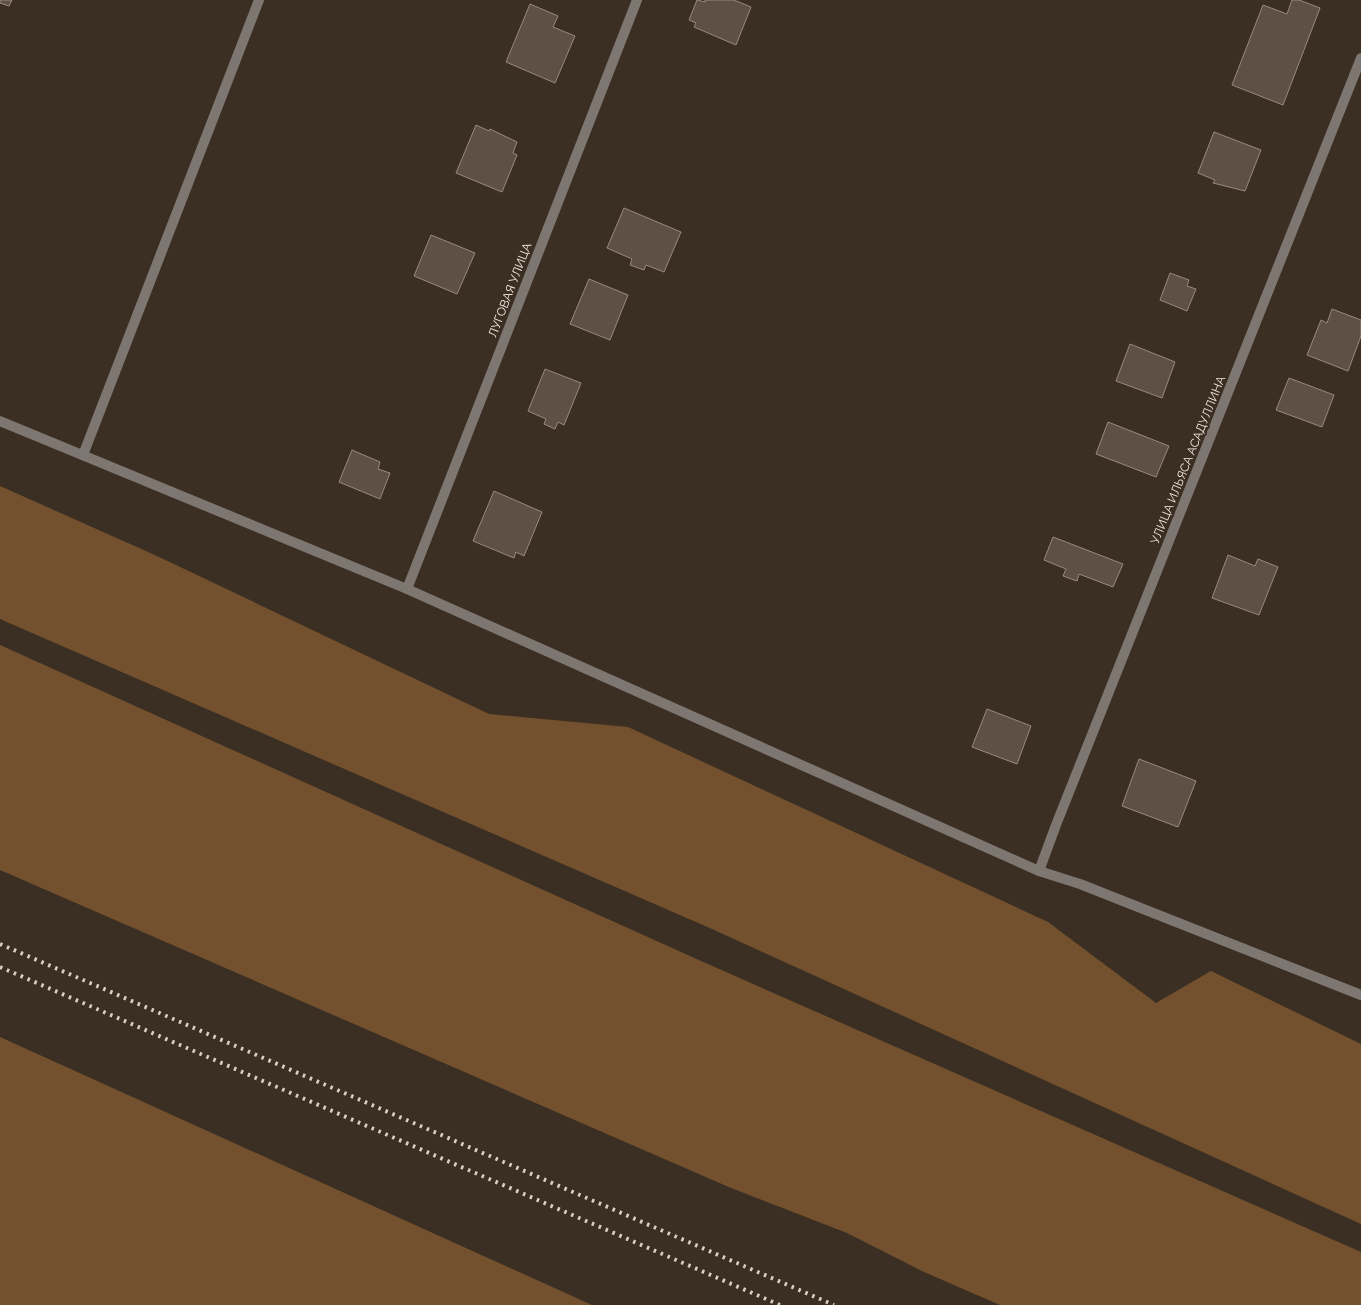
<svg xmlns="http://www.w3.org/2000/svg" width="1361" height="1305" font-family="Raleway,sans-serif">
<rect width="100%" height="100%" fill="#3b2f23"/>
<path fill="#74512e" d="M0,486L157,556L489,714L628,727L1048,922L1156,1003L1211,971L1361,1044V1224L712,929L0,619Z
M0,645L701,961L1361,1252V1305H1000L924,1272L847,1233L731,1188L0,870Z
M0,1037L592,1305H0Z"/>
<path fill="#5e5044" stroke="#998a7d" d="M0,0H12L9,6L0,3Z
M697,0L705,2V0H734L751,7L736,45L694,27L696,23L689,20Z
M1292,0H1299L1320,8L1283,105L1232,85L1263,5L1287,14Z
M530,4L558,16L553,27L575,36L555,83L506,62Z
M476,125L489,131L490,129L517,142L513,153L517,155L502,192L456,173Z
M1214,132L1261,150L1245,191L1213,183L1215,180L1198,173Z
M624,208L681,232L664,272L646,265L644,270L630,265L632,259L607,248Z
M431,235L475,253L457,294L414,276Z
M1170,273L1189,280L1187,286L1196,289L1187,311L1160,300Z
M589,279L628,295L610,340L570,324Z
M1332,309L1361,320V336L1348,371L1307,355L1321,320L1327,323Z
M1130,344L1175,362L1162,398L1116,381Z
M545,369L581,383L564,425L558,422L555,429L544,424L546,419L528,411Z
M1289,378L1334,395L1322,427L1276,410Z
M1108,422L1169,446L1156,477L1096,454Z
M352,450L380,462L378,469L390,473L380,499L339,482Z
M494,491L542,512L524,556L516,552L514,558L473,541Z
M1053,537L1123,564L1113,587L1079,574L1077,581L1063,576L1066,569L1044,560Z
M1228,555L1255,566L1258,559L1278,567L1259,615L1212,598Z
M987,709L1031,726L1017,764L972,747Z
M1139,759L1196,781L1178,827L1122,806Z"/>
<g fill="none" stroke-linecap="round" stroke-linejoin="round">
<path stroke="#7e7771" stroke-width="10" d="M0,421L407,589L1039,871L1080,884L1361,995
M83,455L259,0"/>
<path stroke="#7e7771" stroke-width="10" d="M407,589L637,0
M1039,871L1056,825L1361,58"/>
<path stroke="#d8d0c7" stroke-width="4" stroke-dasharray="2.5 5" stroke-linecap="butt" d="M0,944L834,1305
M0,967L780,1305"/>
</g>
<g text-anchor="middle" stroke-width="4.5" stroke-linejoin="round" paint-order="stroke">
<g font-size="12" fill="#f1e9e1" stroke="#3b2f23">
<text transform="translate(510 290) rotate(-69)" y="4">ЛУГОВАЯ УЛИЦА</text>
<text transform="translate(1188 460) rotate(-68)" y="4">УЛИЦА ИЛЬЯСА АСАДУЛЛИНА</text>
</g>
</g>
</svg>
